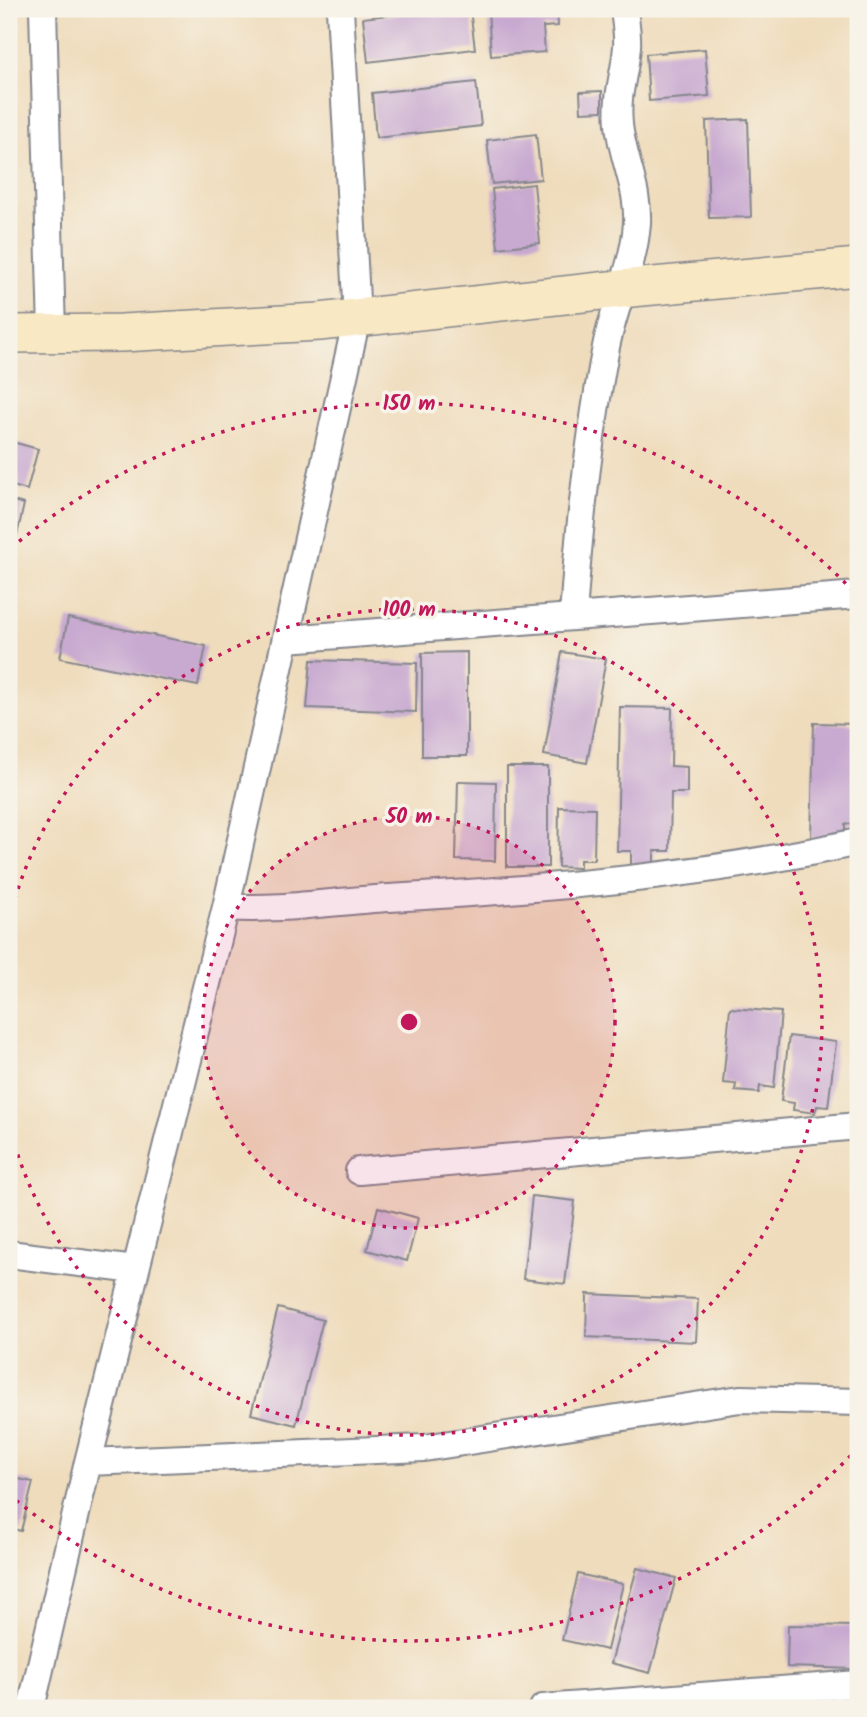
<svg xmlns="http://www.w3.org/2000/svg" width="867" height="1717" font-family="Kalam,sans-serif">
<rect width="100%" height="100%" fill="#f7f3e8"/>
<filter id="ink" filterUnits="userSpaceOnUse"><feTurbulence type="fractalNoise" baseFrequency=".0143" numOctaves="2"/><feDisplacementMap in="SourceGraphic" scale="14" xChannelSelector="R" yChannelSelector="G"/><feConvolveMatrix kernelMatrix="1 2 1 2 8 2 1 2 1" color-interpolation-filters="sRGB"/></filter>
<filter id="wash" filterUnits="userSpaceOnUse"><feTurbulence type="fractalNoise" baseFrequency=".00686" numOctaves="4" result="noise"/><feDisplacementMap in="SourceGraphic" scale="28" xChannelSelector="R" yChannelSelector="G"/><feGaussianBlur stdDeviation="1.57" result="paint"/><feColorMatrix in="noise" values="0 0 0 0 0 0 0 0 0 0 0 0 0 0 0 0 0 1.4 0 .05"/><feComposite in="paint" operator="in"/></filter>
<g filter="url(#wash)">
<rect width="100%" height="100%" fill="#efdcbc"/>
<g id="blocks">
<path fill="#c8a9d0" d="M437,9H470L475,49L368,62L363,18Z
M488,9H557L558,26L543,27L545,52L491,56Z
M705,49L709,96L649,101L646,54Z
M476,82L481,126L376,138L372,93Z
M602,91V111L581,112L580,92Z
M748,119L751,217L709,218L706,121Z
M536,134L541,179L492,184L487,140Z
M534,184L540,243L498,248L492,189Z
M9,441L38,449L27,490L9,485Z
M9,500L24,504L16,540L9,538Z
M68,618L206,646L198,686L60,658Z
M467,652V756H422V653Z
M562,652L606,659L587,763L544,755Z
M311,660L417,663L416,712L307,708Z
M620,707L672,708L671,766L687,767V793H671L670,851H654V865H631V851H617Z
M814,723L858,724L856,824H845V830L832,834V839L811,838Z
M507,767H548V867H507Z
M458,781L496,782L495,861L456,860Z
M559,807L595,808L594,860H580V868L558,867Z
M730,1008L781,1012L774,1088L760,1086L759,1093L735,1091L736,1084L723,1083Z
M789,1036L836,1042L828,1107L817,1106L815,1113L793,1110L794,1103L781,1101Z
M532,1196L575,1201L565,1284L523,1279Z
M378,1207L418,1218L407,1261L367,1250Z
M587,1294L698,1299L696,1342L586,1337Z
M278,1308L323,1320L296,1425L251,1414Z
M9,1477L33,1482L21,1531L9,1528Z
M637,1568L676,1578L650,1673L611,1663Z
M578,1574L623,1584L607,1650L562,1640Z
M788,1625L858,1626V1669L787,1667Z"/>
</g>
</g>
<g filter="url(#ink)">
<use href="#blocks" fill-opacity="0" stroke="#85868d" stroke-width="2"/>
<g fill="none" stroke-linecap="round" stroke-linejoin="round">
<defs>
<path id="street" d="M43,9L52,333
M340,9L357,318L226,907C281,911 334,901 389,898C547,889 704,876 858,842
M573,616C579,526 589,435 606,347C614,306 634,266 637,223C639,188 622,158 619,124C616,93 625,75 627,46C628,34 625,20 624,9
M287,639L858,595
M359,1171L858,1126
M9,1254L135,1270
M88,1462L424,1448L740,1399L858,1402
M31,1708L88,1462L226,907
M543,1708L858,1684"/>
<path id="secondary" d="M9,334L122,333L319,322L610,290L858,267"/>
</defs>
<use href="#street" stroke="#85868d" stroke-width="30"/>
<use href="#secondary" stroke="#85868d" stroke-width="40"/>
<use href="#street" stroke="#fff" stroke-width="26"/>
<use href="#secondary" stroke="#f8e8c3" stroke-width="37"/>
</g>
</g>
<circle cx="409" cy="1022" r="206" fill="#c2185b" fill-opacity=".12"/>
<g fill="none" stroke="#c2185b" stroke-width="3.5" stroke-dasharray="3.5 7">
<circle cx="409" cy="1022" r="206"/>
<path d="M9 919A413 413 0 1 1 9 1125"/>
<path d="M858 1448A619 619 0 0 1 11 1496M11 548A619 619 0 0 1 858 596"/>
</g>
<circle cx="409" cy="1022" r="10" fill="#c2185b" stroke="#f7f3e8" stroke-width="3.5"/>
<g font-size="21" text-anchor="middle" font-weight="bold" fill="#c2185b" stroke="#f7f3e8" stroke-width="7" stroke-linejoin="round" paint-order="stroke">
<text x="409" y="410">150 m</text>
<text x="409" y="616">100 m</text>
<text x="409" y="823">50 m</text>
</g>
<rect width="867" height="1717" fill="none" stroke="#f7f3e8" stroke-width="35"/>
</svg>
